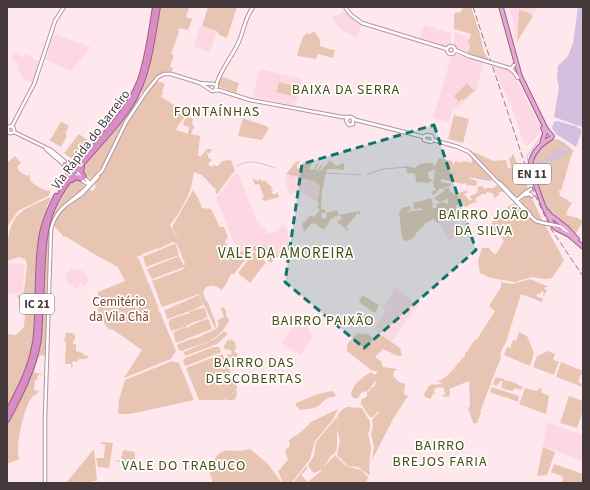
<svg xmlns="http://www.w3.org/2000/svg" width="590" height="490" font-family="'Source Sans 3',sans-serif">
<rect width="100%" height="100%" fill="#fee7ed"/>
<path fill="#fdd8e2" d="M509,7H537L532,15L519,10L516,41L514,40L515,29Z
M346,10L353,18L361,24L357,39L342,30L332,18Z
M424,25L451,33V44L446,47L420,38Z
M200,26L217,31L210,52L194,46Z
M454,32L467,36L470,48L467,53L457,50L454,45Z
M53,34L91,47L71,71L46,60Z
M14,52L22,57L24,55H25L26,54L38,61L39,64L32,83L23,79L22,74L18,72L19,70L17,69L19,64L11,59Z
M456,54L483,62L477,90L456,109L453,108L449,122L433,118L451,57Z
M494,66L509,70L514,75L542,130L531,143L525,146L512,108L500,83Z
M260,69L302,79L295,106L253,97Z
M235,174H238L257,222L265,228L268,234L277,231L283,224L288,230L289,241L287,247L280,255L275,254L264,245H259L238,253L216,198Z
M287,174L314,181L318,184L320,186L319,196L317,201L314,199L313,200L298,189L293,194L290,195L285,181Z
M445,219L455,222L461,232L453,237L449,241L439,222Z
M7,263L25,264L23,291L21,294L7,293Z
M72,267L76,270L79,269L85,273L86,276L89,278L85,286L80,283L77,289L67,283L66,275Z
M396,288L418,305L392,341L374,329L386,310L382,307Z
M296,324L307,326L313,338L300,355L281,342Z
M547,422L583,435V461L543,446Z"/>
<path fill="#e8c4b3" d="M160,7H189L186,17L192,19L188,30L179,28L178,31L179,32L171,54L174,55L170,67L173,68L172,72C150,71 153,92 141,93L139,97L140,99L104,165L91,179L83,173L82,169C97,145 120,126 135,101C152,74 154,38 160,7Z
M208,7H237L227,38L219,35L217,31L202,26Z
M463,7H471L479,31L484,52L489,60L467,53L470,48L468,41L471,34L454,29V13L461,12Z
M519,10L527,12L533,16L517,42Z
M314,31L320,40V46L333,50H335L333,58L318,54L316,59L298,56L297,54L303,37L307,33L310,34Z
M223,77L239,83L236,93L220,87L218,83L221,78Z
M156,82H161L165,84L162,91L163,92L161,97L188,113C184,120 179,122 176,130L188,134L189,127L183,125L184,121L187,117L193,119L192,123L194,127L191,134L200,136L198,156H201L207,149H212L210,153H206L208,155V157L212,160L208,164L212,167L214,165L218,166L222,161L231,160L235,170L217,194L215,192L216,190L202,175L194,172C193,177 192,182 191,187C189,196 177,217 170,225L180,243L172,227L193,190L198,198L202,208L211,209L220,227H224L228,238L225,241L231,253L237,250L238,253L255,246L264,245L275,254L278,255L279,257H276L271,263L253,250L234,274H231L226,284L222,290C217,286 210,284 205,288L203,293L206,301L208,302L213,317H214L216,326H217L215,328L199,294L162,307L152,281L184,269V267L152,279L147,269L179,256L184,266L185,264L177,244L173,242L158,249V248L142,254V255L138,256L137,258L139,259L147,280V282L149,283L159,309L158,311L160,312L176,351L171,359L124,378L142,350L115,331L111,329L110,330C102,321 97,314 97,302H99V297H98V292L125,281L118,267L99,257L65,236L64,237L54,226C57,208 76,201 88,191L90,190L93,191L96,187L95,185V182L105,168L128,120L136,109L139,107L143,98L152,85Z
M279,82L298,87L296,97L276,92Z
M467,83L474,91L463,100L462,99L459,102L454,96Z
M454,115L469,119L463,143L448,139Z
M243,118C252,123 260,122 269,128L262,140L238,136Z
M62,122L69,126L65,134L67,136L61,147L49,140L50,139H51L60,123Z
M79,134L90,142L76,162L64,153Z
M555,139C563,140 570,147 574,152L572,153L561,191L559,190L560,196L568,200V201L572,203L568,209L566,215L577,218L583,221L575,235L555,219L547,210L532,168L533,156L541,147L547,141Z
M474,152L493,161L506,160L508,168H511L509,158L512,157V154H513L518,165L521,163L523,169L517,170L519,178L521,180H526L528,189L518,196L514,195L473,154Z
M15,156L21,163L17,167L19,171L27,176L29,174L31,182L42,189L48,191L50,190V193L48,196L18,211L7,227V163Z
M329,158H332H329V161L332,162L336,166L343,163L344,164V170L337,169H327L322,191L321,209L325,210L326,212L321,214L322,219L327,218L326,213L337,210L339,215L360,211V215L358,213L346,227L349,230L348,231L337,222L342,218L338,215L337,217L335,216L333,219L332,218L324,230L323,228L322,229L314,223L311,224L304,232L302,224L311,215L314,217L320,210L317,207L319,203L317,201L319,196L320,186L314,181L286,174L294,164L298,161H300L296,167L299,168L305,162L311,163L312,164L309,169L313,170L317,164H319L315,169L316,171L321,165H323L319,170L320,171L328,163Z
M439,158L452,161L453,165L456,161L462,163L463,161L470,162L471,164L472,158L493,180L489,181L470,177L469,178L477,181L476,186L466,185V183L463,184L441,179V182L451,184V185L442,189L440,188L434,195L432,194L433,190L434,191L436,190L433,185L435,169L428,172L429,178L432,180L429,183L416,182L415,174L412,173H407L406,170L407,168H404L405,166L415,168C421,162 425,163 433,163L434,167Z
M252,178L258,181L260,179L262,182L264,180L272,187L271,189L273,191L272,193L275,195L277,192L279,197L265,201L261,198L264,197L259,184L255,185Z
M75,179L79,180L83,184L84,187C72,200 54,207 50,227L46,320V350L44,356L41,355L38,358L34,372L44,375H38L37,380H35L34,390L39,391L38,393C37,394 35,395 33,396C24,405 15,448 19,459L7,464V422L32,371L45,245L52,215L69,185Z
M498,184L504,192H499L500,194L495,198L492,193L487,192L486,194H482L475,199L477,202L470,204L467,207L464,206L461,203L456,206L458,214H455L457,221L451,220L448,217L437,223L433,218L432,220L425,223C424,227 420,228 417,232C414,237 413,240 405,241L402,237L399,212L402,208L410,206L411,210H408L410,213L411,211L422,210V208L414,209L413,203L431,198L433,205L432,210L433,208H439H437L436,204L444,202L446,204L449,203L447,198L445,200L439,202L434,198L443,192H445L443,190L449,187L450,192H452L454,195L467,190L468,192L464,194L470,201L472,199L469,197L472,195L476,194L478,190L477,187L482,186L485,189L487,188H494Z
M527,195L531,196L543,222C535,220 523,209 521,200Z
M50,197V201L46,207H48L50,203L42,228L36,318L32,350L25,373L7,409V334L16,335L24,327L25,314L19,306V298H18L17,295H21L24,292L27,265L25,259L19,257L7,261C7,246 7,224 20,213C28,206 41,202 50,197Z
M513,204L517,205L535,221L545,225L564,260L552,278L544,279L532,277L514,282L491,278L480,273L478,261L482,248H489L494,254H496L504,241L502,240L503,237L501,238L490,227C494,217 504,209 513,204Z
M174,244L176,245L179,255L146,267L143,257Z
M254,252L266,262L250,283L238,273Z
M530,279L549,287H545L544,289L547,290L544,296H543L544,292L542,291L540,294H537L536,296L543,299L542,302L521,294L506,342C504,347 499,352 501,357L480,412L481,413L477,423H473L468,408L470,406L469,381L449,389L450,393L449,397L442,396V395H445L444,388L440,387L434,389V391L435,393L432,395L431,399L425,397L424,394C432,381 428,386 441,384L442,383L436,381C447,381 456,364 465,356V353C470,350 471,342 477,339L495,311L489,306L501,287V282L513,284Z
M199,295L203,304V306L202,305L196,309L167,319L164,309L165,310Z
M362,295L379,305L376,312H373L359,302Z
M203,307L205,309L208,318L206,317L204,319L191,323V324L187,325V326L175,330H173V331H171L168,321L169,322L171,319L183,315V316L185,314H189V312L203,308Z
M223,307L226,310V316L229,319V321C226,326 222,332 217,336C209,343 191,347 182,351L179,350L177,345L178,344L191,339H193L194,338H197L217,328L219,325L217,320L224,317L221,309Z
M207,319L209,320L212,329L176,343L173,332L175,333V331L186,327L188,328L191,325H194L193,324Z
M224,331L228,334L217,344L185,356L184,352L215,339Z
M519,332L527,336L534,353L530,366L504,355L507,347L510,348L513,340L516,341Z
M66,333H73V335H75V340H72H74L73,344H76V351L83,353V355L89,356L86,359H79L77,362L74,361L72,363L73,367H71V364H65L66,344V342H64Z
M358,333L368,334L374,339L382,335L400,348L402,356H398L383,349L375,357L381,361L383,367L397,369L395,371H393L394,372L393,376L399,382L405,384L404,394L408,396L393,419L372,460L374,447L371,434L373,426L372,420L378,413L379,410L373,417H370L361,404V401L362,399L367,397V392L370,391L371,388L375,386L376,380L367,392L365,391L361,393L358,398H353L351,394C354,383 361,378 371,372L375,375L378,372L371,370L347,351V344Z
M228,339L230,341L231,339L235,342L236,349L234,351L238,355L236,359L238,361L228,358L227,354L231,355L232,353L230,352H232L229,349L225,350L224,346Z
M213,347H219L221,352L186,366H185L183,361L185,358Z
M548,351L555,354L553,360L559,362L554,375L533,367L537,356Z
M221,354L223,355L237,386V389L229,397L237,390L236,398L234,400H225L228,398L222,400H199L186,368L219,355H221Z
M172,361L179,363L194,400L130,414H118L119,400L125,380Z
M561,362L583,371V375L581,374L578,382L583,385V387L556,377Z
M495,377L504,379L505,381C512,380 518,385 523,387L522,390L514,388L513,391L504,389L501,387L503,382L500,381L497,386L494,385L493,384L495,378L498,379Z
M492,387L519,396L518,402L503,396V397L490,392Z
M525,388L537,391L540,388L542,389L541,392L549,396L546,414L519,404L522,397L534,402L522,397Z
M332,391L336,395L334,397C324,396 322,406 314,408C310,409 304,409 300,410L296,406V403L318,394Z
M569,396L583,401V410L577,428L560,423Z
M347,407L362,408L370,422V429L368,434L371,447L369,468L370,474L369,475L358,467L348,466L337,455L340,440L337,429L338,414L343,409Z
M338,409L332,421L315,441L310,459L293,481L290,483H283L278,471C282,468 284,464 288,460L285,450L290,446L289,440L301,432L311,422Z
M337,417V448L335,453L330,457L323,468L335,455L346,466L361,470L368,477L366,483H293L307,465V469L301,475L308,482L321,471L322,469L317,472L313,473L308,465L314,456L316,442Z
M101,442L113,443L109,468L98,467L96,458H104L105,444H101Z
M543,447L555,452L547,475L537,476Z
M94,449L97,481H93L90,483H66Z
M250,449L268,464L282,483H212C213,478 209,475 210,471C210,468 212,464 213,462C220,449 224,450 237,451C241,451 246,450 250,449Z
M123,450L135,452L134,464L114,461L121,460Z
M554,464L583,474V480L581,483H560L563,480L562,476L551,472Z"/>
<path fill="#d5bfdf" d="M578,7H583V127L577,125L576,127L581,129V134L576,147L556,134L552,128L554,122L557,121L575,126L576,125L554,117L559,87L557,79L558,66L568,56L573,43Z
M556,140C561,141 566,145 570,148L571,150L550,164L551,158H549L548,163L545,161L546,164H543L545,167L543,168H547L543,182H541L543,178L539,174L542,167L539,165L540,163L536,161L535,158L541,149L550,142L537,157L536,160L542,161L548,157H551L554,148L559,151L564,149L566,151L570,149Z"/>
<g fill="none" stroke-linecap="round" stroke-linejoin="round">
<path stroke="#d5bfdf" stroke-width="1" d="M528,162L527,156L543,134
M237,166C249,158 263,164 275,168
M289,173L310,177L323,173L343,174
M345,174L361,175
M368,174L384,169L406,167L415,169L426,170L435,169L482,179L490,180L493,179
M496,177L521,164
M193,278H194
M195,278L214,275L242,258L252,249L258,247H263L273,255L279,257L294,238
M516,282L535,229
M474,423L471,403L474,371L503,322L516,283"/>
<defs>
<path id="tertiary" d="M216,86C220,69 234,55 240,39C244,28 246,16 253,7
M12,126L34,84L55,21L64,7"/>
<path id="secondary" d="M345,7L351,15L362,23L447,49
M447 50a4 4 0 1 1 8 0a4 4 0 1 1-8 0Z
M455,50L469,56
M514,65L512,68H509L514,72L518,78
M200,83L212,91L219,90L250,100L342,117H351L356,120L424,137V140L431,142L433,140
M349,117L346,120L349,125L353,124V118
M7,128L9,133H12L14,132
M8,128L10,126L13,127L14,129V132L18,134L51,150L88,181L90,184
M424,137L426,135L432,136L433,140L458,147L469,152L528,214L536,221L543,223
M46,149L84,182L90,185
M102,171L126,122L146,92L158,77L164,74H171L200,83L214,84L217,86L215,90
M500,183L530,214
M526,195L530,194L532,196
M517,200L526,192L531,189
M517,200L528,192
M69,203L82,194L98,177
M554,225L563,227
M561,227L570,234
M45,483V419L51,229C57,207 69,204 84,190C90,184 95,177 102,171"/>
<path id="primary" d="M501,7L520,76L546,129L552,136L551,138C539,145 530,154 530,169L543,205L554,227L557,229L569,235L583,247
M542,143L545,133L543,128
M548,212L550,215L567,228L577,239"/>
<path id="trunk" d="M67,163L73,165L79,162
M65,164L69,171L66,180
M79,165C100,138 128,112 140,80C148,57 151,31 155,7
M82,167L81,172L84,177
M72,180L76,177L81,179
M7,413C19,390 31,368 35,342C40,306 35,269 42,233C45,220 50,208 56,196
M7,420C21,394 34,369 39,339C40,320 41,301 42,281C43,257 43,233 52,210C69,169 107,142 130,106C149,77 152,40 158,7"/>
</defs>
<use href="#tertiary" stroke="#b1969d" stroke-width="4.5"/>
<use href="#secondary" stroke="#b1969d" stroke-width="4.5"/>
<use href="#primary" stroke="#9e5d8b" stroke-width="5.5"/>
<use href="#trunk" stroke="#9e5d8b" stroke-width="6"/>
<use href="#tertiary" stroke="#fff" stroke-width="2.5"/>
<use href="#secondary" stroke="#fff" stroke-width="2.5"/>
<use href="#primary" stroke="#e2aad3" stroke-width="3.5"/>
<use href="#trunk" stroke="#d88ec4" stroke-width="4"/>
<path stroke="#8f7f83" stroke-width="1" stroke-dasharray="6 3" stroke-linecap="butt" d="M473,7L535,195L551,229L583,276"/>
<defs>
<path id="secondary-bridge" d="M469,56L509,68
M543,223L554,225"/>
</defs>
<use href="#secondary-bridge" stroke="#b1969d" stroke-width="4.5" stroke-linecap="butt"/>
<use href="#secondary-bridge" stroke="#fff" stroke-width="2.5"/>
</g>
<path fill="#0f766e" fill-opacity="0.2" stroke="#0f766e" stroke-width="3" stroke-dasharray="8 5" stroke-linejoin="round" d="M434,125L476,250L364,348L285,282L302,164Z"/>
<g text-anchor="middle" stroke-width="3.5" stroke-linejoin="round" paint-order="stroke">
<g fill="#fff" stroke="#7d7476" stroke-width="1">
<rect x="513" y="164" width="38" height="20" rx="3"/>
<rect x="20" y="294" width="34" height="20" rx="3"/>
</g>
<g font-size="12" font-weight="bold" fill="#45393c">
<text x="532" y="178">EN 11</text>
<text x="37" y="308">IC 21</text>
</g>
<g font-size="13" fill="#45393c" stroke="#fff">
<text transform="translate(90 139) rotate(-53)" y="5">Via Rápida do Barreiro</text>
</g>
<g font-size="13" fill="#77442b" stroke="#fff">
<text x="119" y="306">Cemitério<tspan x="119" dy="15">da Vila Chã</tspan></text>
</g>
<g font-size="14" letter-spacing="1" fill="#494f15" stroke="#fff">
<text x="346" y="94">BAIXA DA SERRA</text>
<text x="217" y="116">FONTAÍNHAS</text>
<text x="484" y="219">BAIRRO JOÃO<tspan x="484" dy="16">DA SILVA</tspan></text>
<text x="323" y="325">BAIRRO PAIXÃO</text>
<text x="254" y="367">BAIRRO DAS<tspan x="254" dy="16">DESCOBERTAS</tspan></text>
<text x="440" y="450">BAIRRO<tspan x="440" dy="16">BREJOS FARIA</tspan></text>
<text x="184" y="470">VALE DO TRABUCO</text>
</g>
<g font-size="15" letter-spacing="1" fill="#494f15" stroke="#fff">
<text x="286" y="258">VALE DA AMOREIRA</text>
</g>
</g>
<rect width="590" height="490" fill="none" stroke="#45393c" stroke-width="16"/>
</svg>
